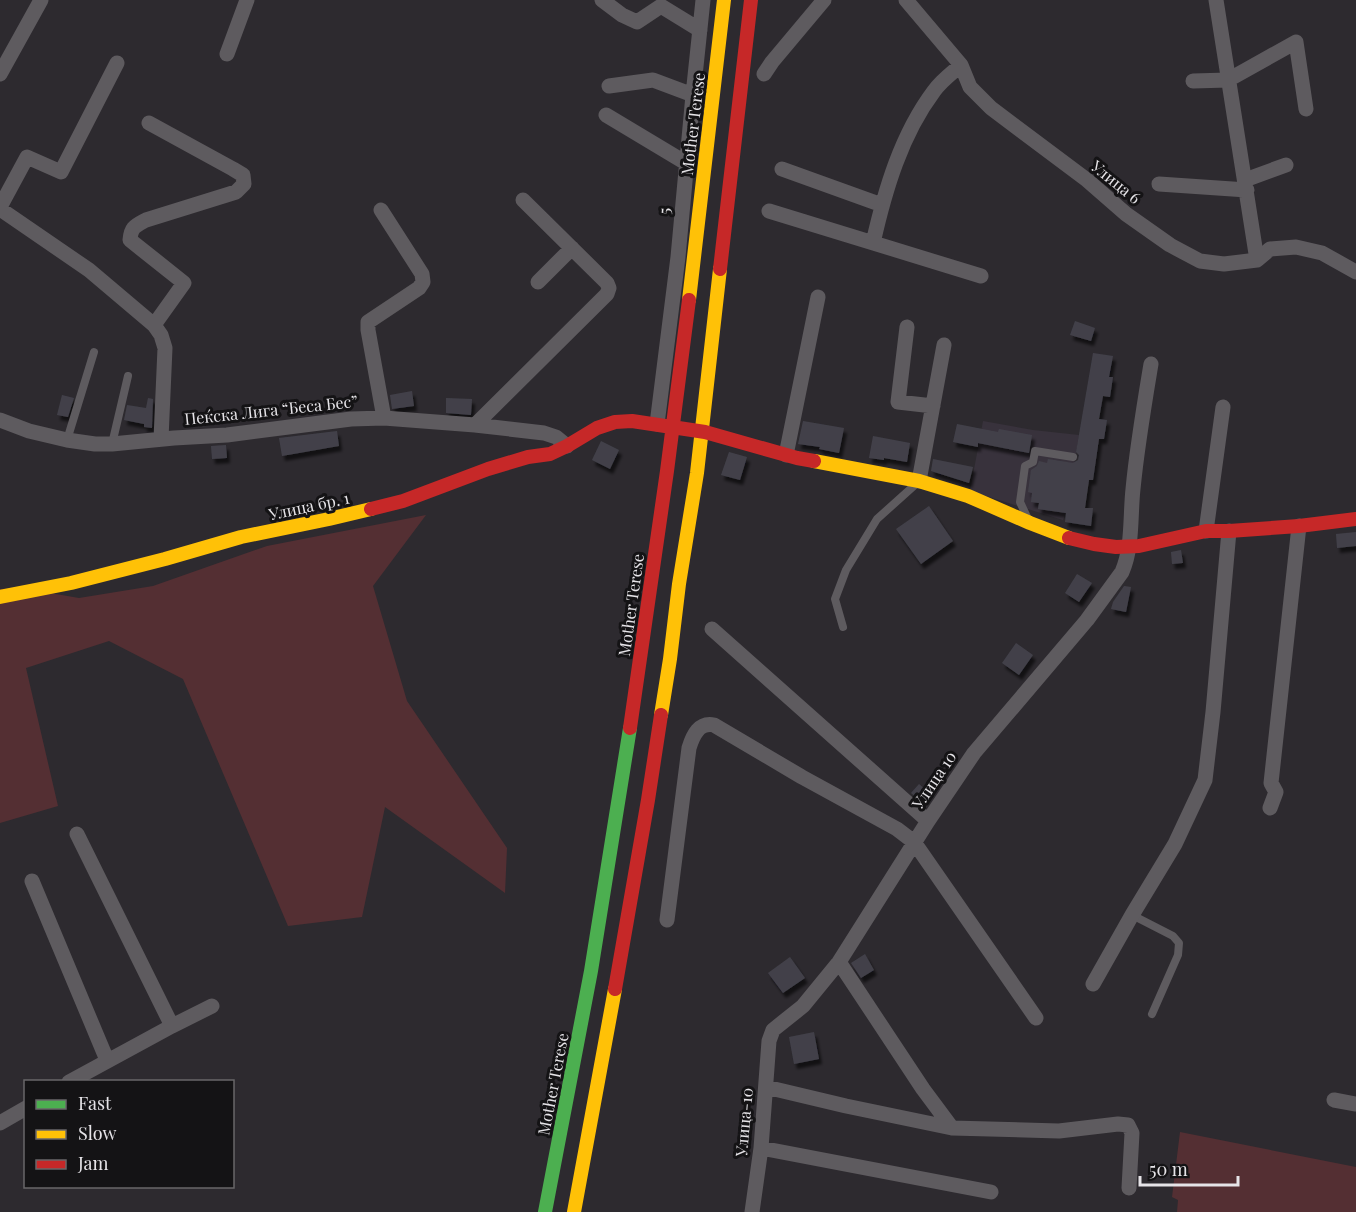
<svg xmlns="http://www.w3.org/2000/svg" width="1356" height="1212" font-family="'Playfair Display',serif">
<defs>
<filter id="shadow"><feDropShadow dx="3" dy="5" stdDeviation="1.5" flood-color="#0009"/></filter>
</defs>
<rect width="100%" height="100%" fill="#2d2a2f"/>
<path fill="#38323c" d="M983,421L1033,430L1079,435L1066,513L1063,520L970,491Z"/>
<path fill="#542f33" d="M426,515L373,586L407,701L507,848L505,893L385,807L362,917L288,926L183,679L109,641L26,668L58,806L0,823V589L21,588L79,598L153,586L267,546Z
M1180,1132L1356,1167V1212H1177L1178,1200L1172,1197Z"/>
<path fill="#42414a" filter="url(#shadow)" d="M1075,321L1095,328L1091,341L1070,335Z
M1093,353L1113,356L1109,377H1113L1110,397L1103,396L1099,419L1107,420L1104,439H1099L1093,480H1089L1085,508H1093L1091,526L1065,522L1066,513L1038,509L1039,503L1031,502L1032,493L1028,492L1031,470L1037,466L1039,461L1047,463L1048,459L1073,463L1078,460L1079,455L1076,452Z
M412,391L414,406L392,409L390,395Z
M62,395L74,398L68,417L57,415Z
M148,398L153,399L152,428L144,427V424L124,420L127,405L146,408Z
M446,398L472,399L471,415L446,413Z
M803,421L844,428L839,453L819,449L820,447L798,444Z
M957,424L998,432L999,429L1032,435L1029,453L978,443V447L953,442Z
M337,431L339,446L282,456L279,438Z
M873,436L910,443L907,462L884,458V460L869,458Z
M601,441L619,450L610,469L592,460Z
M226,445L227,458L212,459L211,446Z
M729,452L747,457L740,480L721,475Z
M933,459L973,467L969,483L931,471Z
M929,506L953,541L921,564L896,529Z
M1356,532V546L1337,548L1336,534Z
M1181,550L1183,563L1172,564L1171,552Z
M1077,574L1092,583L1079,602L1065,593Z
M1124,586L1131,587L1126,612L1111,609L1113,602Z
M1016,643L1033,655L1019,675L1002,663Z
M919,784L927,791L919,800L911,793Z
M865,954L874,970L861,978L851,963Z
M790,957L805,978L783,993L768,973Z
M814,1032L819,1059L794,1064L789,1037Z"/>
<g fill="none" stroke-linecap="round" stroke-linejoin="round">
<path stroke="#5e5b5f" stroke-width="8" d="M67,440L94,352
M112,444L128,376
M1027,517L1020,502L1025,466L1033,462L1035,451L1073,457
M843,627L835,599L846,570L877,519L916,484
M1132,915L1173,936L1179,943L1178,955L1152,1014"/>
<path stroke="#5e5b5f" stroke-width="15" d="M602,0L622,15L637,22L661,6L700,30
M906,0L961,65L970,87L991,108L1087,180L1126,214L1170,245L1200,261L1224,264L1257,260L1270,249L1296,247L1322,253L1356,272
M1216,0L1257,260
M227,54L247,0
M0,74L41,0
M764,74L772,62L824,0
M1193,81L1228,80L1296,42L1306,109
M609,86L653,80L693,95
M606,115L686,163
M149,123L233,169L243,175L244,184L236,192L146,220C135,226 131,227 130,240L184,283L154,325
M782,169L882,205
M1245,180L1286,165
M1159,184L1247,190
M0,207L27,157L61,172L117,63
M0,209L89,270L154,325L161,335L165,348L161,439
M381,210L422,274L423,282L419,288L368,322V330L384,418
M769,211L981,276
M873,243C885,190 901,135 934,91C941,81 952,73 961,65
M538,282L572,248
M907,327L898,402L933,406
M0,420L29,431L67,440L95,444H112L174,438L227,435L351,419L384,418L475,425L544,433L556,437L567,446
M657,424L678,257L693,95L703,0
M475,425L607,294L609,288L607,283L523,200
M786,455L818,297
M919,481L944,345
M1206,531L1223,407
M712,629L928,821
M1270,808L1276,792L1271,783L1299,526
M77,834L172,1026
M32,881L107,1060
M667,920L689,748C693,735 699,722 714,725L802,777L897,829L914,842L1036,1018
M839,962L923,1089L952,1128
M1093,984L1132,915L1175,844L1205,780L1213,712L1229,531
M69,1082L172,1026L212,1006
M766,1087L846,1106L952,1128L1059,1131L1118,1124L1128,1125L1132,1133L1129,1188
M1334,1100L1356,1104
M0,1123L26,1108
M761,1148L991,1192
M752,1212L761,1148L769,1041L773,1030L803,1006L839,962L928,821L974,753L1087,620L1122,572C1133,547 1130,516 1133,489C1137,447 1144,406 1151,364"/>
<path stroke="#4caf50" stroke-width="14" d="M545,1212L591,971L630,728"/>
<path stroke="#ffc107" stroke-width="14" d="M689,300L724,0
M814,461L919,481L968,496L1030,523L1069,538
M0,597L71,583L165,559L241,537L329,519L371,509
M661,715L670,659L679,584L697,473L720,269
M574,1212L615,989"/>
<path stroke="#c62828" stroke-width="14" d="M720,269L751,0
M371,509L403,501L488,469L528,457L550,454L567,446L597,428L615,422L632,421L705,432L797,458L814,461
M1069,538L1094,544L1116,547L1139,546L1206,531H1229L1299,526L1356,519
M630,728L667,471L689,300
M615,989L648,800L661,715"/>
</g>
<g text-anchor="middle" stroke-width="6" stroke-linejoin="round" paint-order="stroke">
<g font-size="16" fill="#e6e4e8" stroke="#141315">
<text transform="translate(693 124) rotate(-83)" y="6">Mother Terese</text>
<text transform="translate(1116 182) rotate(39)" y="6">Улица 6</text>
<text transform="translate(664 211) rotate(-85)" y="6">5</text>
<text transform="translate(271 410) rotate(-6)" y="6">Пеќска Лига “Беса Бес”</text>
<text transform="translate(309 506) rotate(-12)" y="6">Улица бр. 1</text>
<text transform="translate(631 605) rotate(-82)" y="6">Mother Terese</text>
<text transform="translate(934 780) rotate(-56)" y="6">Улица 10</text>
<text transform="translate(553 1084) rotate(-79)" y="6">Mother Terese</text>
<text transform="translate(744 1122) rotate(-85)" y="6">Улица-10</text>
</g>
</g>
<rect x="24" y="1080" width="210" height="108" fill="#141315" stroke="#686769" stroke-width="1.5"/>
<rect x="36" y="1100" width="30" height="9" fill="#4caf50" stroke="#686769" stroke-width="1.5"/>
<text x="78" y="1110" font-size="18" fill="#e6e4e8">Fast</text>
<rect x="36" y="1130" width="30" height="9" fill="#ffc107" stroke="#686769" stroke-width="1.5"/>
<text x="78" y="1140" font-size="18" fill="#e6e4e8">Slow</text>
<rect x="36" y="1160" width="30" height="9" fill="#c62828" stroke="#686769" stroke-width="1.5"/>
<text x="78" y="1170" font-size="18" fill="#e6e4e8">Jam</text>
<path d="M1140 1176v9h98v-9" fill="none" stroke="#e6e4e8" stroke-width="3"/>
<text x="1149" y="1176" font-size="18" fill="#e6e4e8" stroke="#141315" stroke-width="4.5" paint-order="stroke">50 m</text>
</svg>
